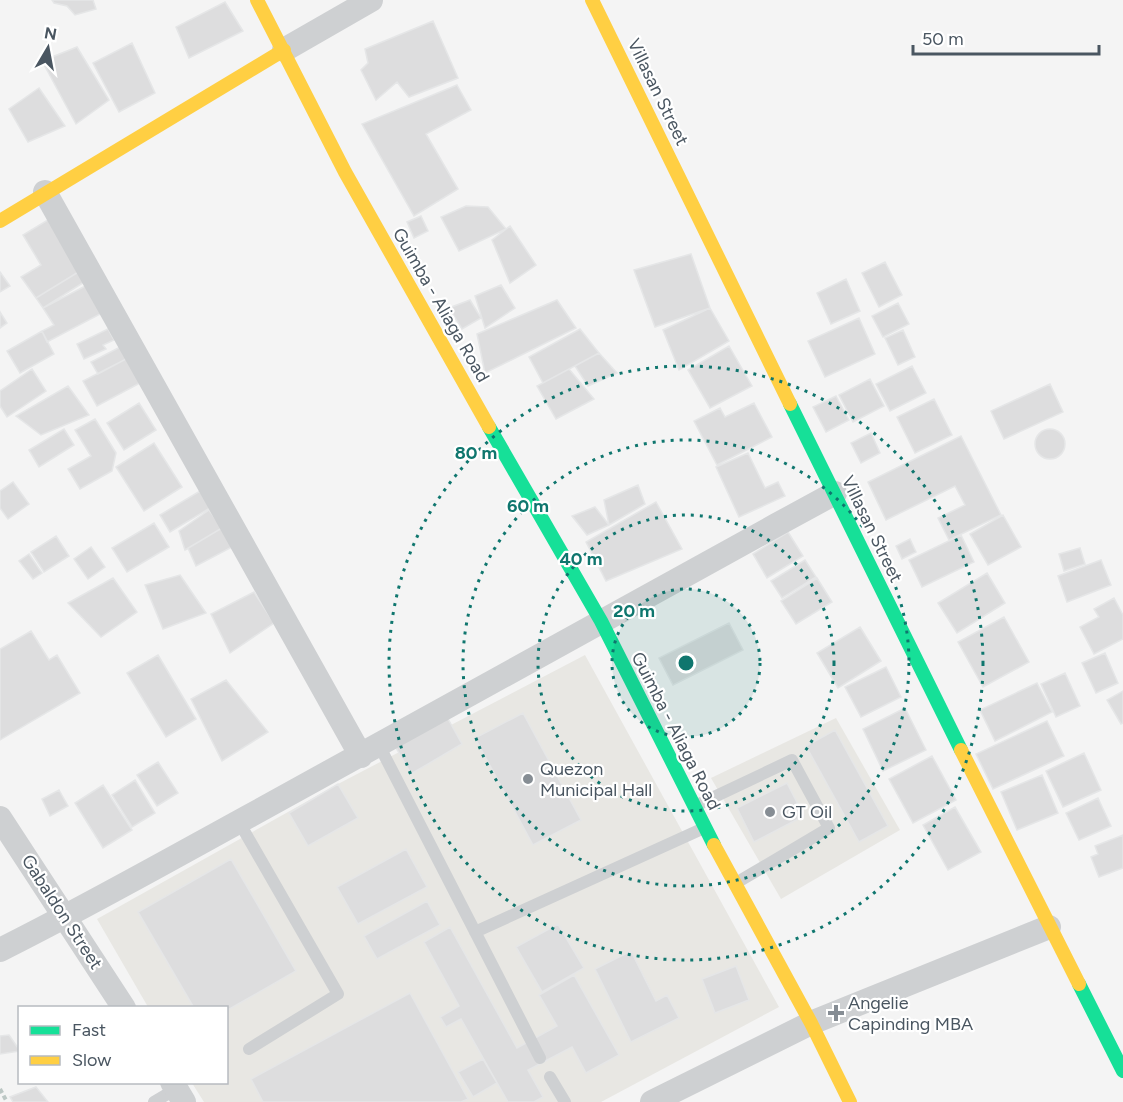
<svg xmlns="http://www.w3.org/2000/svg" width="1123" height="1102" font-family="Figtree,sans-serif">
<rect width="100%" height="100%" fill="#f4f4f4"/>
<path fill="#e8e7e3" d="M585,655L779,1007L601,1102H204L192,1083L226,1082V1008L148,1007L97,919L338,784Z
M836,718L900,830L781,899L711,778Z"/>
<path fill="#ddddde" stroke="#e5e6e7" stroke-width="1.5" d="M52,0H93L96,9L75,15L67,6L54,3Z
M225,2L243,31L189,58L176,27Z
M433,21L458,78L409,97L397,82L376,100L361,70L368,63L365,49Z
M132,43L155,93L119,112L93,63Z
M77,47L109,100L76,124L42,61Z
M457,85L471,110L426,134L458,189L414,216L362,124Z
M39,88L65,126L28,142L9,109Z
M466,206L488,207L506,229L459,251L441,217Z
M421,216L428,231L414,238L407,222Z
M51,218L80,271L36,298L21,277L41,265L23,235Z
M510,226L536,265L510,283L492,240Z
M691,254L710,308L655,327L634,270Z
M885,262L902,295L879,307L862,273Z
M80,271L86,281L43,308L36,298Z
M0,272L10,286L0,292Z
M846,279L860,311L831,324L817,293Z
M89,284L104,312L47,342L42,331L54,325L43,308Z
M501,285L515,308L485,328L475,296Z
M470,300L481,318L462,329L449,308Z
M557,300L576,328L485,373L477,334Z
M898,303L909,324L883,337L872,316Z
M710,308L729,341L679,370L663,330Z
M0,312L7,323L0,328Z
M859,318L875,354L825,377L808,341Z
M108,329L114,340L103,345L106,349L84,359L77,344Z
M580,329L599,353L543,383L529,357Z
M903,330L915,357L898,365L885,338Z
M42,331L54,354L20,373L7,351Z
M122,346L128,358L98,374L91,362Z
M729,346L752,386L710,408L688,370Z
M599,353L617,373L588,386L575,366Z
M128,358L142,382L97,406L83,381Z
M912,366L926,393L890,411L876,384Z
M32,369L46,391L7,417L0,406V391Z
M569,369L594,399L556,419L537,386Z
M870,379L884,406L853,422L839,395Z
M1050,384L1063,412L1004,439L991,411Z
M68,386L89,415L41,435L16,416Z
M836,396L849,420L826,432L813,407Z
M934,399L952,435L915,453L897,417Z
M139,403L156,430L124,450L107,423Z
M754,403L772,437L717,465L694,421L720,408L725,417Z
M95,419L116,453L112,471L80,489L68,469L91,456L75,430Z
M1035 444a15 15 0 1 1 30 0a15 15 0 1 1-30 0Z
M64,429L74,445L39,467L29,450Z
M871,433L880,453L861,463L851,443Z
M961,436L1001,515L949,540L938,518L965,505L955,486L886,520L868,482Z
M154,443L182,487L144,511L116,467Z
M748,453L765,488L778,482L785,496L739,517L716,467Z
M13,482L29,504L8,519L0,508V491Z
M638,485L645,504L609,525L604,500Z
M200,491L210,508L170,532L160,515Z
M656,502L682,549L606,581L586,542Z
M595,507L609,525L587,535L572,516Z
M209,510L222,528L185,550L179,531Z
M1003,515L1021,547L988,565L970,534Z
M154,523L169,547L127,572L112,548Z
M222,528L232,547L196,566L188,548Z
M788,532L803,556L767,578L753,554Z
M961,535L974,562L922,587L909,560Z
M56,536L69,556L44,572L31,552Z
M910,539L916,552L902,559L896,546Z
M91,547L105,567L88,579L74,559Z
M1080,548L1085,564L1064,571L1059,554Z
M29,554L42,573L33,579L19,561Z
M805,560L816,577L782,598L771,581Z
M1101,560L1111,585L1067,602L1058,576Z
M987,573L1005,603L957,633L938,603Z
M180,575L206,613L163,629L145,585Z
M113,578L137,612L101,637L68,603Z
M817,578L832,602L796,624L781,601Z
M254,592L274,623L230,653L211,614Z
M1114,598L1123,615V639L1094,654L1080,627L1099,617L1094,609Z
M1004,617L1029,662L983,687L958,642Z
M729,623L743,650L673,685L659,658Z
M860,627L881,661L838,688L817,653Z
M31,631L49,660L57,655L80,693L0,740V649Z
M1105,653L1118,683L1096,693L1082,663Z
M158,655L196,719L166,737L127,673Z
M886,667L901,697L861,717L845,687Z
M1065,673L1080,706L1056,717L1041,684Z
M226,680L268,732L222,761L191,699Z
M1037,683L1052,712L995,741L980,710Z
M1123,691V723L1121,724L1107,700Z
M905,708L926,750L883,771L863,729Z
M523,713L581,820L533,845L475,738Z
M447,717L462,744L411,774L395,746Z
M1047,721L1064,756L993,789L976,754Z
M835,730L888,826L859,842L806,746Z
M1084,753L1101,790L1063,807L1046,771Z
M932,756L956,800L913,823L889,779Z
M158,762L178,793L157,806L137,775Z
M1042,775L1058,813L1017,830L1001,792Z
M135,780L155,813L132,827L112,795Z
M787,783L804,816L754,842L737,808Z
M338,784L358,818L308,846L289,813Z
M103,785L132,830L103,848L75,803Z
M59,790L68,806L50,816L42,799Z
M1098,798L1111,826L1079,840L1066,813Z
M955,807L981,852L948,870L923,825Z
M1123,835V868L1099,877L1091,857L1098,854L1095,846Z
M406,849L427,887L358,924L337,887Z
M231,859L296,971L226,1011V1008H194L138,912Z
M427,901L440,925L377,959L364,936Z
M558,924L584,968L542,992L516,947Z
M450,927L517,1048L557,1026L539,995L574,975L619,1055L586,1073L572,1047L528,1070L543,1097L534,1102H508L461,1019L446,1027L440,1017L459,1006L424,942Z
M631,951L656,1001L667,995L679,1018L631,1042L595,969Z
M736,966L749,1000L715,1013L702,979Z
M410,993L468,1099L461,1102H263L251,1079Z
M9,1035L20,1051L0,1054V1036Z
M483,1059L497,1083L473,1097L458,1072Z
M36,1087L48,1102H13L10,1097Z"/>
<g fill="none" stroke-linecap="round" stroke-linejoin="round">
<path stroke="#bcc7c4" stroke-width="4" stroke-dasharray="4.5 3" stroke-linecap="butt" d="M0,1089L7,1102"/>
<path stroke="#ced0d2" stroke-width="12" d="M380,747L540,1058
M695,806L792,760L829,828L736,883
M239,822L338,994L249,1049
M475,932L704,828
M550,1077L565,1102
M154,1102L176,1089"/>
<path stroke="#ced0d2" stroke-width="24" d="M284,50L371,0
M45,192L361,756
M0,818L124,1008
M0,950C86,907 169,860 253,814C447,709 640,599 835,493
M172,1082L184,1102
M652,1102L811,1023L1049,927"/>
<path stroke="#16e098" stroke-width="14" d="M790,404L961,750
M489,427L601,621L714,845
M1079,984L1123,1071"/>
<path stroke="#ffcf43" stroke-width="14" d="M257,0L345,172L489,427
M592,0L790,404
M0,221L284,50
M961,750L1079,984
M714,845L811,1023L850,1102"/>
</g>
<circle cx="686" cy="663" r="74" fill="#0f766e" fill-opacity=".12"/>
<g fill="none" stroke="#0f766e" stroke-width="3" stroke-dasharray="3 6">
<circle cx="686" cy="663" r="74"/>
<circle cx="686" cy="663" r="148"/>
<circle cx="686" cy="663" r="223"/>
<circle cx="686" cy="663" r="297"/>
</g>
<g fill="#868d94" stroke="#fff" stroke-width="2">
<circle cx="528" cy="779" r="6"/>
<circle cx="770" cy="812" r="6"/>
<path d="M833 1004h6v6h6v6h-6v6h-6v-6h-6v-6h6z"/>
</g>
<g text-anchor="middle" stroke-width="4.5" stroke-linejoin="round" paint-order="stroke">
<g font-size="18" fill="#4a5661" stroke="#fff">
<text transform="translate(658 92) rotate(64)" y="6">Villasan Street</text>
<text transform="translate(441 305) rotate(60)" y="6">Guimba - Aliaga Road</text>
<text transform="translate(872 529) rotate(64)" y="6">Villasan Street</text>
<text transform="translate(676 731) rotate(63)" y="6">Guimba - Aliaga Road</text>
<text transform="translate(62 912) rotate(57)" y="6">Gabaldon Street</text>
</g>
<g font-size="18" fill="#4a5661" stroke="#fff" text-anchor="start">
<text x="540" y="775">Quezon<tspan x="540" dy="21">Municipal Hall</tspan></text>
<text x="782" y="818">GT Oil</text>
<text x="848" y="1009">Angelie<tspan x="848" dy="21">Capinding MBA</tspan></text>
</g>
</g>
<circle cx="686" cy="663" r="9" fill="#0f766e" stroke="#fff" stroke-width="3"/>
<g font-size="18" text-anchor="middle" font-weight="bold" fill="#0f766e" stroke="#fff" stroke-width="4.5" stroke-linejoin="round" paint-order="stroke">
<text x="476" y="459">80 m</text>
<text x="528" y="512">60 m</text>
<text x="581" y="565">40 m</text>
<text x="634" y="617">20 m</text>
</g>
<rect x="18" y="1006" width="210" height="78" fill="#ffffff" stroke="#b7bbc0" stroke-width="1.5"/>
<rect x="30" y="1026" width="30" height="9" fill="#16e098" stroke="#b7bbc0" stroke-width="1.5"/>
<text x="72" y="1036" font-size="18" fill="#4a5661">Fast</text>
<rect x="30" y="1056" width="30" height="9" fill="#ffcf43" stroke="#b7bbc0" stroke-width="1.5"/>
<text x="72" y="1066" font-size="18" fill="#4a5661">Slow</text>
<g transform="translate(48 48) rotate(10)" stroke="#ffffff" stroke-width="4.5" paint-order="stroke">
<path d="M0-4.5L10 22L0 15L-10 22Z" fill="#4a5661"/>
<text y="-9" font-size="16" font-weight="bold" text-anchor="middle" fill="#4a5661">N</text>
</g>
<path d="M913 45v9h186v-9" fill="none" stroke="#4a5661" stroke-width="3"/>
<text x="922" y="45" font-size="18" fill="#4a5661" stroke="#ffffff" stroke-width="4.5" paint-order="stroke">50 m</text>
</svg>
